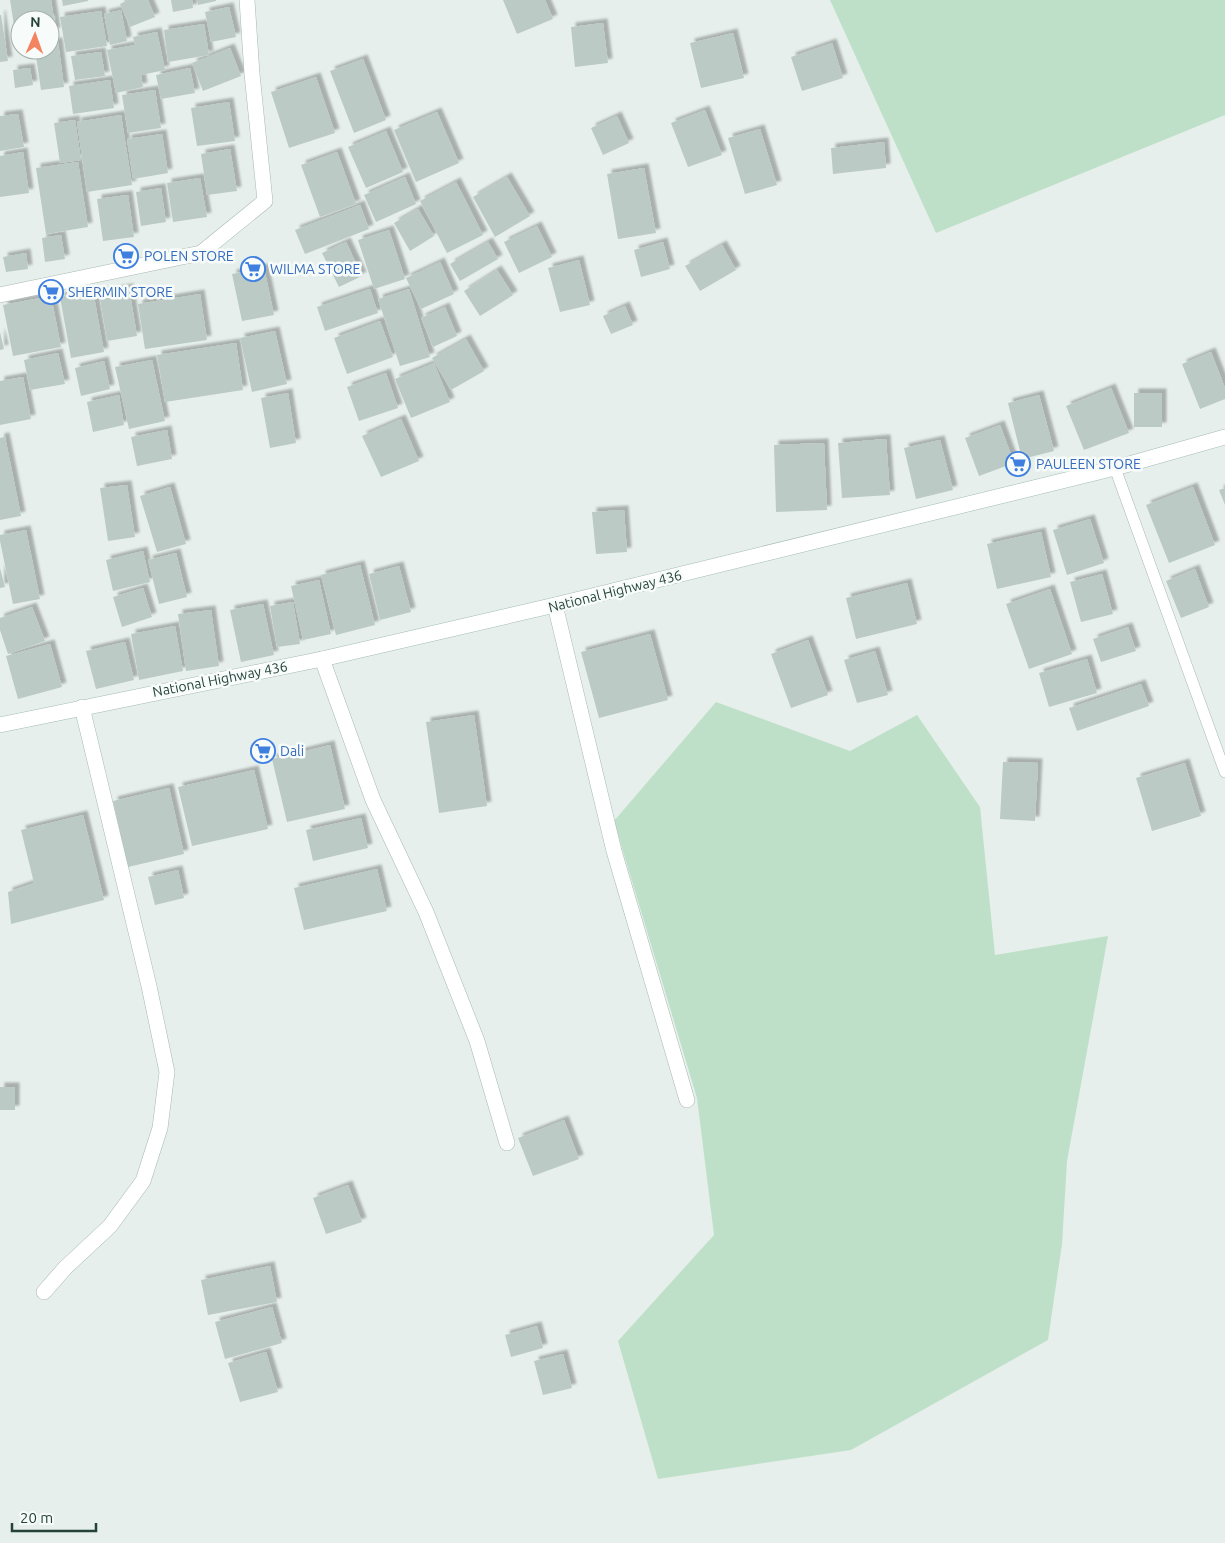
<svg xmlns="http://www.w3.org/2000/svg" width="1225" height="1543" font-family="Ubuntu,sans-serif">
<defs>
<filter id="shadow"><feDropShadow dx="4.5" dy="-4.5" stdDeviation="1" flood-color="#0004"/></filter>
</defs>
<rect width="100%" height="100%" fill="#e6efeb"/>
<path fill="#bfe0c8" d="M830,0H1225V115L936,233Z
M716,702L850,751L917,715L980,807L995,955L1108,936L1067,1161L1062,1244L1048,1340L851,1450L658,1479L618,1341L714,1235L697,1098L614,821Z"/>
<path fill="#bbcac4" filter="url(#shadow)" d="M10,0H51L56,32L50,33V20H20V37L16,38Z
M62,0H88V1L63,6Z
M128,0H148L155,17L130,27L120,4Z
M171,0H192L193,8L173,12Z
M197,0H216V1L198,5Z
M503,0H545L553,19L517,34Z
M229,7L236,37L211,42L205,12Z
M121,10L127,41L110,45L104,14Z
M101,11L107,46L66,52L60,17Z
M0,15H1L8,61L0,62Z
M603,23L608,63L575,67L571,27Z
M204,24L209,55L168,62L164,30Z
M157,32L165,70L141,75L143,87L116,93L107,50L135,45L133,37Z
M733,33L744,78L701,88L690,43Z
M58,42L64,87L41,90L35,50H50V43Z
M832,43L843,78L802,91L791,57Z
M230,48L241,76L203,91L192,63Z
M101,52L105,76L75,80L71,56Z
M363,59L386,120L354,133L330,71Z
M30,68L33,85L15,88L13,70Z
M190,68L195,93L161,99L156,75Z
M316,77L335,133L289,148L271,92Z
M110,80L114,108L73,114L69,86Z
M155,90L161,128L128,133L122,95Z
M229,102L235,141L197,146L191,108Z
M705,110L722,155L688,167L671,123Z
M437,112L459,163L416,182L394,130Z
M18,114L24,147L0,151V116Z
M121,115L132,185L87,192L77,122Z
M617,116L629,143L603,155L591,128Z
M75,120L81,160L60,163L54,123Z
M760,129L777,185L745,194L728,138Z
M386,131L403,172L366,188L348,147Z
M162,134L168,173L133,179L127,139Z
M884,142L886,168L833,174L831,148Z
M230,149L237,191L207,195L201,154Z
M23,152L29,193L0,197V156Z
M337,152L356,204L320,217L301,165Z
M78,162L88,227L46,234L36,168Z
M644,168L656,233L618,239L607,174Z
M405,177L416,204L376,222L364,195Z
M507,177L530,216L495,237L473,197Z
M200,178L207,217L173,222L167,183Z
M456,182L483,235L447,253L420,201Z
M161,188L166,222L141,226L136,192Z
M128,195L134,237L103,241L97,199Z
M360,205L369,229L305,254L295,230Z
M418,209L434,236L410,251L394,223Z
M537,226L552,257L519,273L504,242Z
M389,230L405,279L374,289L358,240Z
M61,235L65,259L45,262L42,238Z
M346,242L362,276L339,287L322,253Z
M488,242L498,259L460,281L450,264Z
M663,242L670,269L641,277L634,250Z
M722,245L736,270L700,291L685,266Z
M26,253L28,269L6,272L3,257Z
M579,260L590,305L560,312L548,268Z
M440,262L454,294L421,309L406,278Z
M264,268L274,315L242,321L232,274Z
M497,270L513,295L480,316L464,291Z
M129,288L137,336L107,341L99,293Z
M370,289L378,313L325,331L317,307Z
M409,289L430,357L400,366L378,299Z
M93,291L104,352L71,358L60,297Z
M200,294L207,340L145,349L138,304Z
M51,296L61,347L13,356L3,305Z
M625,306L633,325L611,334L603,316Z
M445,307L457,336L433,347L421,318Z
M380,321L393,357L347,374L334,338Z
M275,331L287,384L252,392L240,338Z
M0,332L4,349L0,350Z
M466,339L484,371L451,390L432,358Z
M236,343L243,390L165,402L157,355Z
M1211,352L1225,388V399L1200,409L1182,364Z
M58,353L65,384L30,390L24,360Z
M152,360L165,421L129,429L115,367Z
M104,361L110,389L81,396L75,368Z
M434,363L450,402L411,418L395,379Z
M386,373L398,408L359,421L347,387Z
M23,377L31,419L0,425V381Z
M1111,388L1129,433L1084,450L1066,406Z
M288,393L296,443L270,448L261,398Z
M1134,393H1162V427H1134Z
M119,395L124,425L93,432L87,402Z
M1039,395L1054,451L1022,459L1008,403Z
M401,419L419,461L381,477L362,436Z
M1000,425L1014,463L979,476L965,438Z
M167,430L172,459L137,466L131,437Z
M5,437L21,516L0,520V438Z
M886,439L890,495L842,498L838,443Z
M940,440L953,490L916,499L904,448Z
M824,443L827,510L776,512L774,445Z
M127,485L135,537L108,541L100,488Z
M170,487L186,544L157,552L140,496Z
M1193,487L1215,545L1169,563L1146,505Z
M1225,488V505L1219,490Z
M624,510L627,552L596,554L592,512Z
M1090,519L1104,563L1067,575L1053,530Z
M26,530L40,599L13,604L0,541V535Z
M1041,532L1051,577L997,589L987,544Z
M143,551L150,582L113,591L106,560Z
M176,553L187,597L159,604L148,560Z
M360,565L375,625L336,635L321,575Z
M399,566L411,612L380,620L369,574Z
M0,568L5,587L0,588Z
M1195,569L1209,607L1181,618L1166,581Z
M1102,574L1113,614L1081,622L1070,582Z
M319,580L331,634L303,640L291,586Z
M907,583L917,624L856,639L846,598Z
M143,588L152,617L122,627L113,597Z
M1050,589L1072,654L1029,669L1006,604Z
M293,602L300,644L277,647L270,606Z
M263,604L274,655L241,662L230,610Z
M32,607L45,641L8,654L0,630V618Z
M211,610L219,666L186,671L178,614Z
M175,626L183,671L139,680L131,634Z
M1128,627L1136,651L1101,662L1093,639Z
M650,634L668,700L599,718L581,652Z
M808,640L828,695L791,708L771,654Z
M125,642L134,680L96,689L86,651Z
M50,644L62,687L18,699L6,656Z
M875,651L888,695L857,703L844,660Z
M1087,659L1097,693L1049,707L1039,673Z
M1141,684L1149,706L1077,731L1069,708Z
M474,715L487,806L439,813L426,722Z
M330,745L345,809L287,822L272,759Z
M1003,762L1038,763L1035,821L1000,819Z
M1185,763L1201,816L1152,831L1136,778Z
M254,770L268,829L192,846L178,787Z
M169,788L184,854L128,867L113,801Z
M83,815L104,900L11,924L8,892L34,883L21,830Z
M361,818L368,848L313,861L306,830Z
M377,869L387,911L304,930L294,888Z
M178,870L184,898L155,905L148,877Z
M0,1087H15V1110H0Z
M564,1120L579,1159L533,1176L518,1138Z
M348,1185L362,1222L326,1234L313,1198Z
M270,1266L277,1302L208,1315L201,1280Z
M272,1307L282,1343L225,1359L215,1322Z
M537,1326L543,1348L511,1357L505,1335Z
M266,1352L278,1392L240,1402L228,1363Z
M563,1354L572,1388L543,1395L534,1361Z"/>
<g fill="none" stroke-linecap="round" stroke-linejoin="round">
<defs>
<path id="service" d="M1115,468L1225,772"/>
<path id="minor" d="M555,605L614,851L687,1100
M322,659L373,800L426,912L477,1041L507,1143
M44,1292L65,1268L110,1226L143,1181L160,1128L167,1072L149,986L82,707"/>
<path id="tertiary" d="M0,295L201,253L265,201L252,74L247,0"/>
<path id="secondary" d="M0,725L322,659L555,605L1115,468L1225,437"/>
</defs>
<use href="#service" stroke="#a8b8b2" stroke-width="12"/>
<use href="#minor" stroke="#a8b8b2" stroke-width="16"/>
<use href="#tertiary" stroke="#a8b8b2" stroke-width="16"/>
<use href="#secondary" stroke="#a4bbb3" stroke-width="16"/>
<use href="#service" stroke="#fff" stroke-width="11"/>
<use href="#minor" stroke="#fff" stroke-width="15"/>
<use href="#tertiary" stroke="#fff" stroke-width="15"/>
<use href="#secondary" stroke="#fff" stroke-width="15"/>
</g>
<defs>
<symbol id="supermarket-ring" viewBox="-11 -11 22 22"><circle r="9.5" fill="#f7fbf9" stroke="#3f7fe0" stroke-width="1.5"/><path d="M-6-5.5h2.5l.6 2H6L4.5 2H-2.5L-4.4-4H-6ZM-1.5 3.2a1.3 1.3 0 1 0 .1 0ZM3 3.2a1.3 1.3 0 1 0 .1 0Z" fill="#3f7fe0"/></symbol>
</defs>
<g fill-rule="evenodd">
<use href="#supermarket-ring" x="112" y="242" width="28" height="28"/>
<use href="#supermarket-ring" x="239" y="255" width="28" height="28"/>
<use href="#supermarket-ring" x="37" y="278" width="28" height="28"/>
<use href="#supermarket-ring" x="1004" y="450" width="28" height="28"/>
<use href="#supermarket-ring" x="249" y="737" width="28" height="28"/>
</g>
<g text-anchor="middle" stroke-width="5" stroke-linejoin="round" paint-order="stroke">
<g font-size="14" fill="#366cbe" stroke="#f7fbf9" text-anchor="start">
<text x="144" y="261">POLEN STORE</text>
<text x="270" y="274">WILMA STORE</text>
<text x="68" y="297">SHERMIN STORE</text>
<text x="1036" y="469">PAULEEN STORE</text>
<text x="280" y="756">Dali</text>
</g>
<g font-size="14" fill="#24423a" stroke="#f7fbf9">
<text transform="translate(615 591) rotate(-14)" y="5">National Highway 436</text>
<text transform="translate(220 679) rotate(-11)" y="5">National Highway 436</text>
</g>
</g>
<g transform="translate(35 35) rotate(2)"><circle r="24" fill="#f7fbf9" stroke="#a3b1ad"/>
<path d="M0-4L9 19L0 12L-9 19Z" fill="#f4845f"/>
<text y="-8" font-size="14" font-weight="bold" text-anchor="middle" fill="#24423a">N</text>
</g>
<path d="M12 1523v8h84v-8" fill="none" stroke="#24423a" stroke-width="2.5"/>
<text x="20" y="1523" font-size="15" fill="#24423a" stroke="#f7fbf9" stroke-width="4" paint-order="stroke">20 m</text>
</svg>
